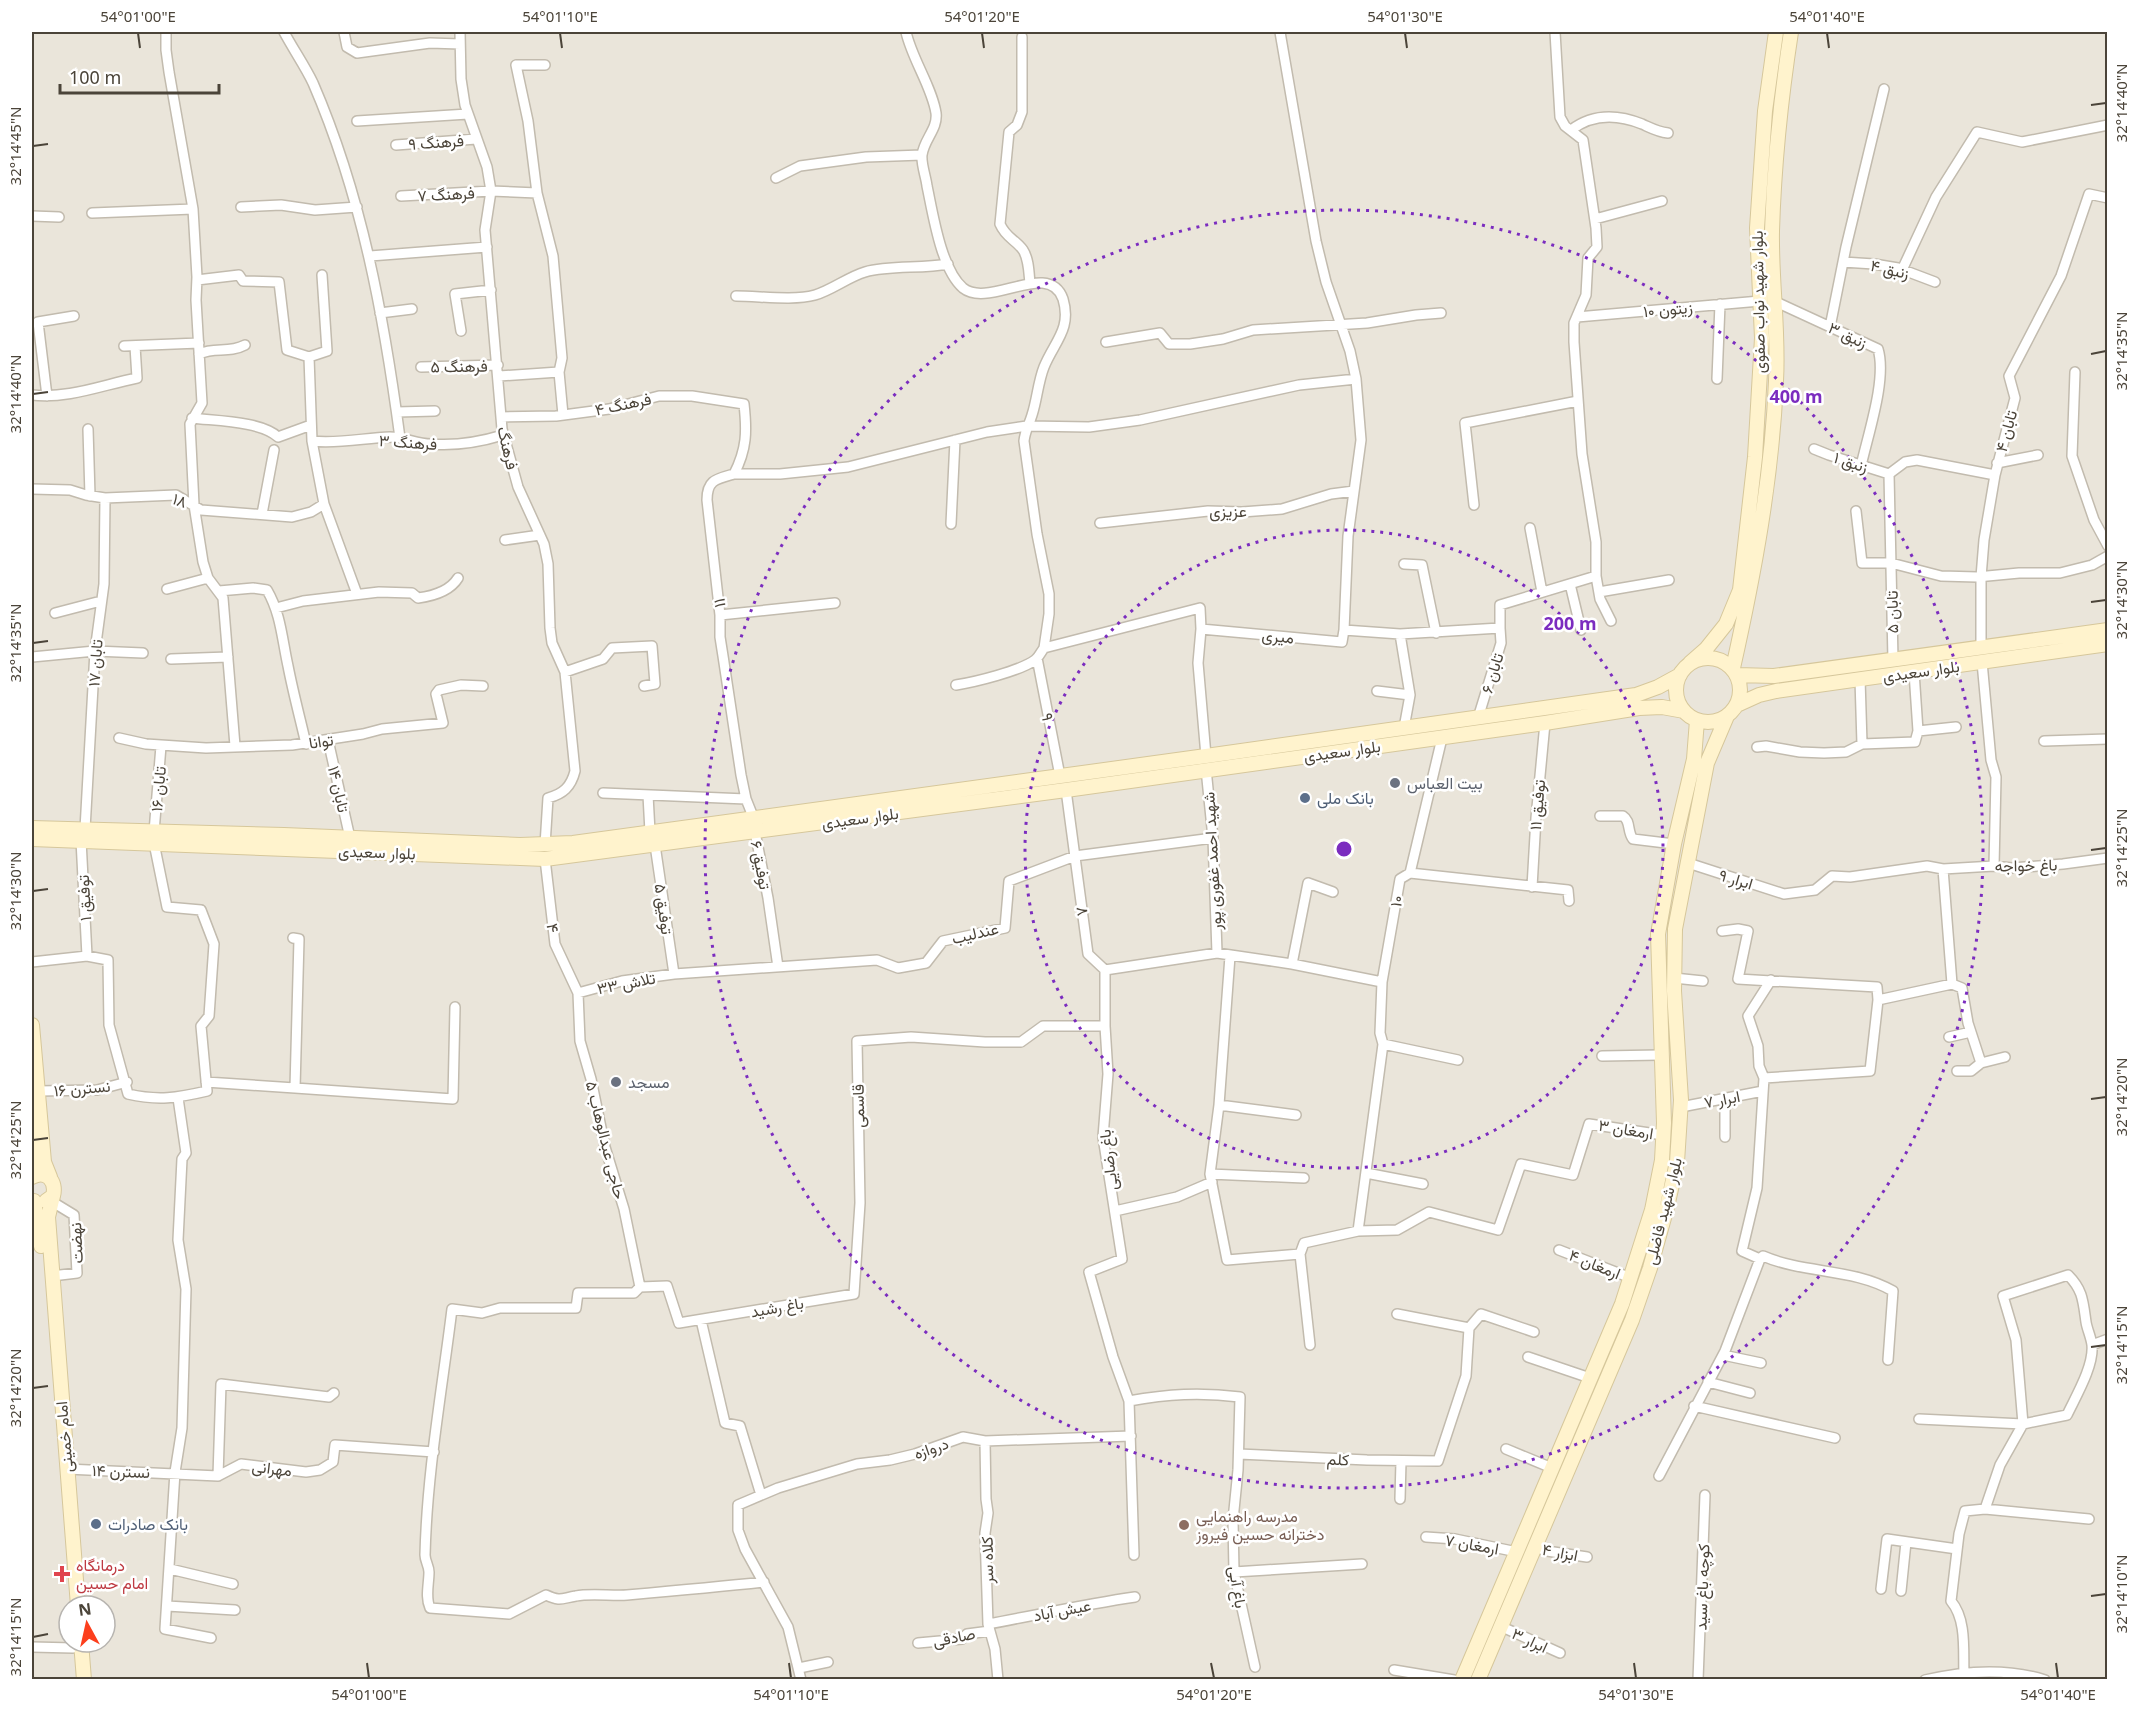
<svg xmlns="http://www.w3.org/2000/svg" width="2139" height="1711" font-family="'Noto Sans',Vazirmatn,sans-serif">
<rect width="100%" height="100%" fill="#f6f3ec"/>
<path fill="#eae5da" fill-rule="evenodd" d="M32,32H2107V1679L32,1680ZM69,1606H105V1642H69Z"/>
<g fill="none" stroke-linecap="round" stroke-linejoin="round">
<defs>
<path id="minor" d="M166,32V50L169,72L193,209L197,277L196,300L202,403L190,424L194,505L203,562L208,578L223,598L235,746
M284,32C293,49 305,66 313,83C362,196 384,317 400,438
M344,32L347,47L357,53L430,43L460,44
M460,32L461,79L465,105L487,167L491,191L485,230L502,429L518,487L544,544L548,564L550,628L552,643L565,672L575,771C571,787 563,794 548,798L545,845
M906,32C912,59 932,87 936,113C938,129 924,139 922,155C921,164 926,177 927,186C933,214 941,269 963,288C989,309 1049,259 1063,299C1072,329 1054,342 1044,367C1038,382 1037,400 1032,415C1029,425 1025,431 1024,441L1037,534L1049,594V614L1044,648
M1280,32L1316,241L1326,282L1350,351L1356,379L1361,440L1348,536L1344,630
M1555,32L1560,117L1565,126L1583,140L1596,228L1597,247L1588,258L1586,295L1574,323V342L1582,454L1596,542V576L1600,599L1611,621
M1022,37V112L1017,125L1009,132L1000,224C1006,238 1015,239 1023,250C1029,259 1029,274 1030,284
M357,121L468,114
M1571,130C1592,114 1617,114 1642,124C1651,128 1658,132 1668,133
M396,145L476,139
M776,178L800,166L866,157L922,155
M537,193L528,121L516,65H545
M401,196L491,191L537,193L553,256L562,358L559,372L563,415
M241,207L281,205L315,210L357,207
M92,213L193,209
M32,216L59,217
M1595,219L1662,201
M370,256L487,247
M1843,262L1874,264L1898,268L1935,282
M1902,270L1936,197L1977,132L2022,142L2108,125
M197,280L239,275L243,281L279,282L287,350L309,357L312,441L324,504L357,594
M736,296C760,296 793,301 815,295C832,290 848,277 865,272C890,265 921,269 948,264
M1774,301L1878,349C1887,379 1868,434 1861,466
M380,313L412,309
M1577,317L1760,301
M1830,327L1846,247L1884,89
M461,331L455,294L491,290
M1106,342L1160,333L1169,344H1190L1223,339L1253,330L1367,323L1416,315L1441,313
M124,346L199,343
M199,354C215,346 228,354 245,345
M309,357L327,351L322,275
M421,367L498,365
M2075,372L2072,456L2094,520L2108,546
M499,376L559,372
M1717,379L1720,304
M32,395C68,399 102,385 137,378L135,346
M47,396L38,322L74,316
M397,412L435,411
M501,417L556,416L609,409L659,396H692L744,404C747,431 747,449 734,474C716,479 707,480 707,500L720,615V637L723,656L741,775L746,799L754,819
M192,418C216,421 261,421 278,437L311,425
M88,429L90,496
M312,441C338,444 364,438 390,437C404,437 417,444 431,444C455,446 480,442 503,435
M1814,449L1829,455L1889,474
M1997,463L2038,455
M734,474H780L848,467L987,432L1027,426L1089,427L1140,420L1299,385L1356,379
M1889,474L1893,660
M1889,474L1905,462L1917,460L1995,475
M32,489L70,490L86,495L105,498L176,495L201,510L292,517L311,512L324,504
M1474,505L1465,423L1578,401
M1856,511L1862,563H1891L1941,576L1977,577L2019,573H2060L2092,565L2108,556
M262,514L274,450
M1100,523L1208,511L1242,512L1282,509L1331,494L1354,491
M951,524L955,440
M1530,528L1542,592
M505,540L540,535
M1404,564L1422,565L1436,633
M1570,584L1581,630
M167,589L208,578
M219,591L253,588L267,590C281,614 282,639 288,666C293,692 300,718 306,744
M1599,592L1669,580
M276,608L303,601L379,592L412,593L418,598C433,596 450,591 458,578
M55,613L101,601
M720,615L835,603
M1201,629L1198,663L1206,756
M1400,634L1410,695L1404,728
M1981,648V577L1984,540L1995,475L2015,398L2009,376L2061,276L2089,194L2108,198
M32,657L95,651L143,653
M1037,658L1060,776
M171,659L228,657
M1982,662L1991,760L1996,777L1994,866
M565,672L603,659L612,648L652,646L655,684L644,686
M1914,672L1918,731
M1860,679L1862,744
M956,685C975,682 1020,671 1035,660C1039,657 1041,652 1044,648L1200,608L1201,629L1342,642L1344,630L1400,634L1500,628V605L1596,576
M1377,691L1410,695
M1478,718L1501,643L1500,628
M119,738L146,744L206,748L292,745L363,734L382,729L443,723L436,694L439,690L461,685L483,686
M328,740L350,838
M2044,741L2108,739
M1757,747L1766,746L1800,752L1824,753L1846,752L1862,744L1915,742L1918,731L1956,727
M1206,769L1213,838L1217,953
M1066,790L1088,954L1105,970V1026L1108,1074L1103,1137L1122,1259L1089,1272L1113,1357L1129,1401L1134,1555
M603,793L746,799
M648,795L650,832
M1600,816H1623C1631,821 1627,832 1633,839L1674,844
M85,829L95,651L104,584L105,498
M154,832L161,746
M755,832L768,898L778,967
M81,840L87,956
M655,845L674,974
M545,859L555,944L578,993L580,1041L591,1079L605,1147L624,1209L640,1287
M1688,863L1784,894L1815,890L1832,876L1850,877L1927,866L1943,869L1994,866L2012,868L2063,864L2108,858
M1943,869L1952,984
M1410,873L1568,890L1569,901
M1532,887L1536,818L1545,723
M1722,931L1738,929L1748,931L1738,979L1877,987L1878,1000
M1230,956L1219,1105L1210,1174L1227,1260L1300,1254L1304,1243L1358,1231
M32,962L87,956L108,960L109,1025L128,1094C158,1101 177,1098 207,1091L201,1026L209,1016L214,944L201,910L167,907L154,843
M1292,964L1382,982L1400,879L1410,873L1442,738
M1105,970L1217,953L1292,964L1308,883L1333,892
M1674,978L1703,981
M1382,982L1380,1033L1383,1044L1358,1231L1397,1230L1429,1212L1498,1230L1521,1164L1573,1175L1589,1124L1663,1135
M578,993L622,981L674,974L877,960L898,968L926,963L943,941L1005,928L1009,881L1075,856L1213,838
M1949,1037L1971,1032
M1383,1044L1458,1060
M1602,1056L1660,1055
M1957,1071H1971L1981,1063
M1764,1078L1870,1071L1878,1000L1952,984L1962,988L1968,1023L1981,1063L2005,1057
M206,1082L295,1088L299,939L293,938
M295,1088L453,1099L455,1007
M38,1091L97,1090L127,1082
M178,1098L186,1153L182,1159L178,1240L186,1289L182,1428L175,1472L165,1629L211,1638
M1725,1099V1137
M1219,1105L1296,1115
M1681,1107L1763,1091
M1366,1173L1423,1184
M1210,1174L1304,1178
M51,1201L74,1215L77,1273L52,1276
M1115,1211L1177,1197L1212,1182
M1559,1250L1631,1278
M1300,1254L1310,1345
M1760,1259L1763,1256C1805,1274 1853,1268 1893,1291L1888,1360
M1397,1314L1469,1328
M701,1320L725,1423L740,1426L761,1495
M2092,1345L2108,1339
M1723,1355L1761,1363
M1528,1357L1590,1378
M1708,1382L1750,1393
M1129,1401C1168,1394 1200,1392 1240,1397L1238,1470L1233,1520L1234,1572L1255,1667
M1694,1406L1835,1438
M1919,1419L2023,1424L2016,1340L2003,1296L2068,1275C2083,1290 2083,1301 2086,1322C2087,1329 2091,1337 2092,1345C2094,1366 2076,1396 2067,1415L2023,1424L2000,1465L1985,1509L1965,1511L1959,1534L1951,1601C1967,1620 1963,1651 1964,1675
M985,1441L986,1499L988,1513L985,1533L988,1624L995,1649L998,1680
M1506,1449L1552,1468
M1239,1454L1367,1460L1438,1461L1466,1376L1469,1328L1481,1314L1534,1332
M67,1469L218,1476L241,1464L306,1472L320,1470L333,1462L335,1445L434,1452
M218,1476L221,1384L329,1397L334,1393
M1659,1476L1725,1351L1760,1259L1742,1251L1757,1188L1764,1078L1759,1066L1758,1046L1748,1016L1771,980
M1400,1499L1401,1461
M1985,1509L2089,1519
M1426,1537L1455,1539L1517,1552
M1534,1547L1547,1551L1587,1557
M170,1569L233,1584
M1234,1572L1362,1564
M764,1582C718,1587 673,1591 627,1595C612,1596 589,1593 576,1596C562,1598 561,1602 546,1595L509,1614L430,1608C425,1597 429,1584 429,1572C429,1566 425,1561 425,1555C427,1472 442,1390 452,1309L482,1313L500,1308H576L578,1293H634L640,1287L667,1286L679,1323L854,1294L860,1203L857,1041L911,1037L985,1042H1021L1043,1026H1105
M1881,1589L1887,1539L1957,1549
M1901,1591L1906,1542
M167,1606L235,1610
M988,1624C1037,1615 1086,1604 1135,1597
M1500,1626L1560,1653
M918,1643L962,1639L967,1634L990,1631
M32,1647L73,1648
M799,1668L828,1662
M1394,1670L1454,1680
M801,1680L788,1627L745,1549L738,1530V1505L778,1488L857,1464L890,1460L915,1454L963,1437L985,1441L1131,1436
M1698,1680L1705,1495
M1925,1680C1963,1671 2007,1668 2045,1680"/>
<path id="secondary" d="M1676 690a32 32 0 1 1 64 0a32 32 0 1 1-64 0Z
M1690,663L1706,649L1726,624L1740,590L1755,457L1762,338L1757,228L1765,111L1776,32
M1733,668C1754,574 1772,478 1776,381C1779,331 1771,281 1772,231C1774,164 1781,97 1791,32
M1737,675L1774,676L2108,630
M1737,705L1759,695L1776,691L2108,644
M32,828L284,835L520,845L573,843L1206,756L1636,695L1658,687L1680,675
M32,839L545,859L1066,790L1545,723L1639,708L1662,707L1684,711
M32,1025L44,1162L50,1177
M32,1127L34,1164L32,1174
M32,1177C46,1169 57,1181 53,1196L46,1201
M53,1196L48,1217L78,1606
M34,1201L41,1246
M81,1642L84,1680
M1462,1680L1622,1304L1652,1210L1662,1160L1664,1123L1658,934L1674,844L1694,759L1697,720
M1478,1680L1632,1320L1650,1268L1667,1207L1677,1162L1681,1100L1674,991L1675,929L1707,763L1727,716"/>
</defs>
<use href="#minor" stroke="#c2bbae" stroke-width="12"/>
<use href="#secondary" stroke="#d6c79b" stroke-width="16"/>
<use href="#minor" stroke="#fff" stroke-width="9"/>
<use href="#secondary" stroke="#fff3cd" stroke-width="14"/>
</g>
<path fill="none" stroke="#4b4439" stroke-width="2" d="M138,33L140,48M560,33L562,48M982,33L984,48M1405,33L1407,48M1827,33L1829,48M2091,105L2106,103M33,146L48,144M2091,354L2106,351M33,394L48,392M2091,602L2106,600M33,643L48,641M2091,850L2106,848M33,891L48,889M2091,1099L2106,1097M33,1140L48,1138M2091,1347L2106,1345M33,1388L48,1386M2091,1596L2106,1594M33,1637L48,1634M367,1663L369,1678M789,1663L791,1678M1211,1663L1214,1678M1634,1663L1636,1678M2056,1663L2058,1678"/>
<g fill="none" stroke="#7b2cbf" stroke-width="3" stroke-dasharray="3 6">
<circle cx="1344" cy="849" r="319"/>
<circle cx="1344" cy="849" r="639"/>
</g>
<g fill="#6b7280" stroke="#fff" stroke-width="2">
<circle cx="1395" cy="783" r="6"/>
<circle cx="616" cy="1082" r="6"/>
</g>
<g fill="#5c6f8a" stroke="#fff" stroke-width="2">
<circle cx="1305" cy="798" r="6"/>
<circle cx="96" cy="1524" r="6"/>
</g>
<circle fill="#8d6e63" stroke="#fff" stroke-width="2" cx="1184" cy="1525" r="6"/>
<path fill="#e0444e" stroke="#fff" stroke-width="2" d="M59 1565h6v6h6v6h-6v6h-6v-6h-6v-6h6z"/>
<g text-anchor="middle" stroke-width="5" stroke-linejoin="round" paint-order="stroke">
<g font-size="16" fill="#4b4439" stroke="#fff">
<text transform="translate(436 142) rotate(-4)" y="6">فرهنگ ۹</text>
<text transform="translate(446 194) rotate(-3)" y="6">فرهنگ ۷</text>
<text transform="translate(1890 269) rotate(13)" y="6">زنبق ۴</text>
<text transform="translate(1758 302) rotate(-91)" y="6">بلوار شهید نواب صفوی</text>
<text transform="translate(1668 309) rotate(-5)" y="6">زیتون ۱۰</text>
<text transform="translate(1848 335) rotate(25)" y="6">زنبق ۳</text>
<text transform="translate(459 366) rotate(-1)" y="6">فرهنگ ۵</text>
<text transform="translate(623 404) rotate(-12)" y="6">فرهنگ ۴</text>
<text transform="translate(2006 431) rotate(-75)" y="6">تابان ۴</text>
<text transform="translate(408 442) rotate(4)" y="6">فرهنگ ۳</text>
<text transform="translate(508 448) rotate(77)" y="6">فرهنگ</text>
<text transform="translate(1851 462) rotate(18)" y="6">زنبق ۱</text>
<text transform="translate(180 500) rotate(19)" y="6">۱۸</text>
<text x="1228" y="517">عزیزی</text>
<text transform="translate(719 603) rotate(-97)" y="6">۱۱</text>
<text transform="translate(1892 612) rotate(-91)" y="6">تابان ۵</text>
<text transform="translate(1278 636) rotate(5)" y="6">میری</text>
<text transform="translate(95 663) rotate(-86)" y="6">تابان ۱۷</text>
<text transform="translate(1921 671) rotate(-8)" y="6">بلوار سعیدی</text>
<text transform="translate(1492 673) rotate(-73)" y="6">تابان ۶</text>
<text transform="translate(1048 717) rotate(79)" y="6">۹</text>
<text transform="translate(321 741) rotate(-9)" y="6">توانا</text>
<text transform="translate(1342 751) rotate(-8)" y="6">بلوار سعیدی</text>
<text transform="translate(158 789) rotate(-85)" y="6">تابان ۱۶</text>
<text transform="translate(339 789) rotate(77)" y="6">تابان ۱۴</text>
<text transform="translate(1537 805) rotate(-85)" y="6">توفیق ۱۱</text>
<text transform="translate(860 818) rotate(-8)" y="6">بلوار سعیدی</text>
<text transform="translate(377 852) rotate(2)" y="6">بلوار سعیدی</text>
<text transform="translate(1212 861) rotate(-93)" y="6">شهید احمد غفوری پور</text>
<text transform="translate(761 865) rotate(79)" y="6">توفیق ۶</text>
<text transform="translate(2026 865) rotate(-1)" y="6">باغ خواجه</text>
<text transform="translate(1736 879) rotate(17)" y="6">ابرار ۹</text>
<text transform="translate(84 898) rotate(-93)" y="6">توفیق ۱</text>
<text transform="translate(1396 901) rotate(-80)" y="6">۱۰</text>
<text transform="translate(664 909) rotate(82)" y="6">توفیق ۵</text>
<text transform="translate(1083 911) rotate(82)" y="6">۸</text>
<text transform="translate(553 928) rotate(82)" y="6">۴</text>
<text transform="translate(975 933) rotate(-13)" y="6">عندلیب</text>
<text transform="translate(626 983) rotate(-11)" y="6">تلاش ۳۳</text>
<text transform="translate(82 1088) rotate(-5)" y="6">نسترن ۱۶</text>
<text transform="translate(1722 1099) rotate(-11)" y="6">ابرار ۷</text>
<text transform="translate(858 1106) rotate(-91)" y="6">قاسمی</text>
<text transform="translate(1626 1129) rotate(9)" y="6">ارمغان ۳</text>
<text transform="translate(606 1140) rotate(76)" y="6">حاجی عبدالوهاب ۵</text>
<text transform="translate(1108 1160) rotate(-97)" y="6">باغ رضایی</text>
<text transform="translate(1663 1211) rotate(-76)" y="6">بلوار شهید فاضلی</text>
<text transform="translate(76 1243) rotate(-93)" y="6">نهضت</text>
<text transform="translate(1595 1264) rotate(22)" y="6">ارمغان ۴</text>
<text transform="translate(777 1307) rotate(-10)" y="6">باغ رشید</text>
<text transform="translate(64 1437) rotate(-95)" y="6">امام خمینی</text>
<text transform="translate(931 1448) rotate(-19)" y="6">دروازه</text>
<text transform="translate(1338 1459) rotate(3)" y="6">کلم</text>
<text transform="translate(272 1468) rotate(7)" y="6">مهرانی</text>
<text transform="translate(121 1471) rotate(2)" y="6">نسترن ۱۴</text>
<text transform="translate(1472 1544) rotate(10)" y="6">ارمغان ۷</text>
<text transform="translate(1560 1552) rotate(11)" y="6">ابزار ۴</text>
<text transform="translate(987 1560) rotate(-91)" y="6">کلاه سر</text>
<text transform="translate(1238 1587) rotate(81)" y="6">باغ آبی</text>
<text transform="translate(1702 1587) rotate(-88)" y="6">کوچه باغ سید</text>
<text transform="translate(1062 1610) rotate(-11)" y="6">عیش آباد</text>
<text transform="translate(954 1637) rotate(-11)" y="6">صادقی</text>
<text transform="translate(1530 1640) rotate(25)" y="6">ابرار ۳</text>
</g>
<g font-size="16" fill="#5b616d" stroke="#fff" text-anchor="start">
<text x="1407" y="789">بیت العباس</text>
<text x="628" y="1088">مسجد</text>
</g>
<g font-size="16" fill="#4e5e75" stroke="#fff" text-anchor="start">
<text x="1317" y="804">بانک ملی</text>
<text x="108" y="1530">بانک صادرات</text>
</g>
<g font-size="16" fill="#785e54" stroke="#fff" text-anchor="start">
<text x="1196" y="1522">مدرسه راهنمایی<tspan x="1196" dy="18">دخترانه حسین فیروز</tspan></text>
</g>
<g font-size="16" fill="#be3a42" stroke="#fff" text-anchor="start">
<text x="76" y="1571">درمانگاه<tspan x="76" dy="18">امام حسین</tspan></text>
</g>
</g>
<circle cx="1344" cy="849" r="9" fill="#7b2cbf" stroke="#fff" stroke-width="3"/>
<g font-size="18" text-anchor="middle" font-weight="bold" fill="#7b2cbf" stroke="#fff" stroke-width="5" stroke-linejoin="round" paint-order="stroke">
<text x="1796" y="403">400 m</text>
<text x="1570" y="630">200 m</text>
</g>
<rect width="2139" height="1711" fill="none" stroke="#ffffff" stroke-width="66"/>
<g transform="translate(87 1624) rotate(352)"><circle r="28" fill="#ffffff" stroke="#b7b4b0" stroke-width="1.5"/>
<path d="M0-4.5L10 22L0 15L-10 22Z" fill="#fc3f1d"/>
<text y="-9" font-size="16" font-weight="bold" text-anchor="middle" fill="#4b4439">N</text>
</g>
<path d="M60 84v9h159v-9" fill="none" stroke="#4b4439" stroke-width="3"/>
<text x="69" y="84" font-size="18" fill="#4b4439" stroke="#ffffff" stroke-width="4.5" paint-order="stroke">100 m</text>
<rect x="33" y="33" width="2073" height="1645" fill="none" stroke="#4b4439" stroke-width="2"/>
<g font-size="15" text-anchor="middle" fill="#4b4439">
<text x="138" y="22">54°01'00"E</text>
<text x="560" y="22">54°01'10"E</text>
<text x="982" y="22">54°01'20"E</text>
<text x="1405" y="22">54°01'30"E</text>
<text x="1827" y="22">54°01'40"E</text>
<text transform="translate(2122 103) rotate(-90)" y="5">32°14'40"N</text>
<text transform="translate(16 146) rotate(-90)" y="5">32°14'45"N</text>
<text transform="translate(2122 351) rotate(-90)" y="5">32°14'35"N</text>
<text transform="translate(16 394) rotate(-90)" y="5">32°14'40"N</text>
<text transform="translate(2122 600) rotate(-90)" y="5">32°14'30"N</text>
<text transform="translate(16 643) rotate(-90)" y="5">32°14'35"N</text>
<text transform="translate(2122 848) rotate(-90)" y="5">32°14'25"N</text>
<text transform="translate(16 891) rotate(-90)" y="5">32°14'30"N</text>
<text transform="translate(2122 1097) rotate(-90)" y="5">32°14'20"N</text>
<text transform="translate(16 1140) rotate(-90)" y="5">32°14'25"N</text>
<text transform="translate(2122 1345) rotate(-90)" y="5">32°14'15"N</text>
<text transform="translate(16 1388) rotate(-90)" y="5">32°14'20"N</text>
<text transform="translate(2122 1594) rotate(-90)" y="5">32°14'10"N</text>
<text transform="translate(16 1637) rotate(-90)" y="5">32°14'15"N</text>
<text x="369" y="1700">54°01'00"E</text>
<text x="791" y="1700">54°01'10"E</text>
<text x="1214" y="1700">54°01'20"E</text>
<text x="1636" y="1700">54°01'30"E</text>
<text x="2058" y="1700">54°01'40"E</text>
</g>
</svg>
